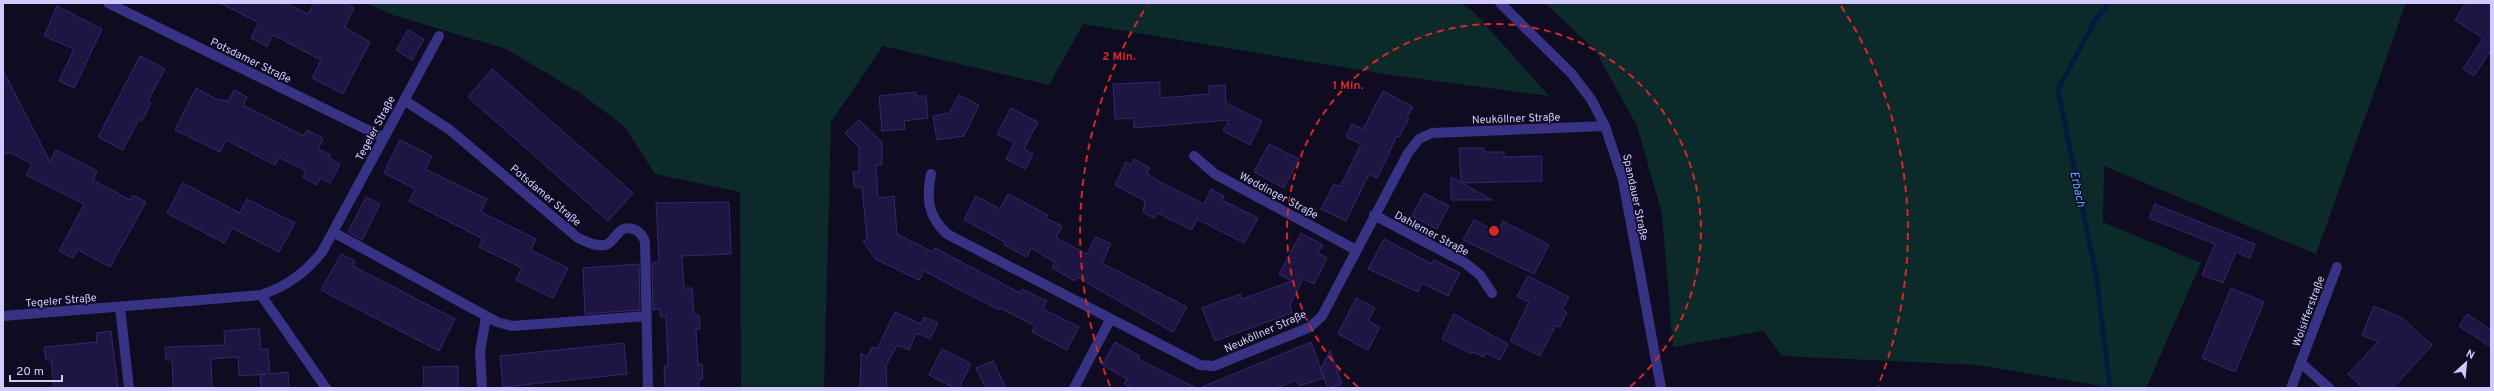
<svg xmlns="http://www.w3.org/2000/svg" width="2494" height="391" font-family="Overpass,sans-serif">
<rect width="100%" height="100%" fill="#0f0b20"/>
<path fill="#0d2a2a" d="M366,3H1460L1474,12L1549,96L1391,75L1083,24L1049,85L883,46L831,122L824,388H741L740,192L655,174L624,126L580,93L506,49L393,15Z
M1545,3H2406L2316,254L2104,166L2103,222L2201,263L2146,388H2114L1977,365L1782,356L1763,331L1673,347L1662,214L1637,126L1595,50Z"/>
<g fill="none" stroke-linecap="round" stroke-linejoin="round">
<path stroke="#05193e" stroke-width="5" d="M2109,3L2095,20L2058,90L2096,274L2110,388"/>
</g>
<path fill="#1f1542" stroke="#362670" d="M220,3H286L308,14L314,3H344L354,8L344,27L370,42L343,94L312,78L321,60L273,35L267,47L251,38L259,23Z
M2466,3H2491V50L2474,76L2463,69L2483,38L2455,20Z
M57,6L102,29L74,88L59,81L74,49L44,36Z
M408,30L424,39L412,60L396,50Z
M140,56L165,69L148,101L151,103L142,121L139,119L123,150L98,137Z
M492,69L633,193L608,221L468,97Z
M3,70L50,162L56,150L97,171L93,180L130,200L133,195L146,202L110,267L78,250L73,258L59,251L84,204L26,175L32,164L9,152L3,155Z
M1160,82V98L1209,94V86L1225,85L1226,103L1262,121L1250,145L1223,131L1229,120L1134,128V118L1115,119L1113,84Z
M196,88L216,99L228,101L234,90L247,97L243,105L304,136L307,130L323,138L318,149L331,155L329,158L340,164L330,183L320,178L317,185L303,177L306,171L279,157L275,165L226,140L220,152L175,130Z
M1383,91L1413,107L1407,118L1409,119L1399,137L1397,136L1377,178L1369,174L1346,221L1321,209L1334,184L1340,187L1361,144L1346,137L1352,124L1363,129Z
M916,92V96H926L928,118L904,121L905,129L882,131L879,96Z
M959,95L979,105L964,136L937,140L933,116L949,113Z
M1011,108L1038,122L1024,149L1033,154L1025,169L1006,159L1014,143L997,134Z
M859,120L882,142V165H876L878,198L894,196L897,234L933,252L935,248L1020,293L1022,289L1047,301L1043,309L1079,327L1067,350L1032,332L1035,326L1000,308L999,310L924,271L919,280L875,259L863,241L867,239L862,187H854L853,172H859V147L845,133Z
M400,140L432,156L425,169L487,199L481,212L536,239L531,250L568,268L553,298L516,280L522,268L479,247L483,239L409,201L415,189L384,173Z
M1269,144L1299,159L1284,188L1254,172Z
M1459,148H1484V152H1504V157L1542,156V181L1462,183L1492,200H1451V177L1461,182Z
M1134,159L1150,168L1147,173L1156,180L1204,204L1211,189L1224,196L1222,200L1258,218L1244,243L1197,219L1192,230L1157,213L1154,218L1143,212L1145,201L1115,185L1126,162L1131,165Z
M183,183L240,213L247,199L295,223L279,252L232,228L224,243L167,213Z
M1424,193L1449,206L1437,229L1412,216Z
M1008,194L1048,215L1046,218L1062,226L1056,238L1087,254L1096,237L1111,244L1102,263L1187,307L1173,332L1077,277L1075,281L1052,268L1055,262L1031,248L1027,257L1004,245L1005,242L964,220L976,196L1000,209Z
M366,197L380,204L362,240L348,232Z
M729,202L731,254L682,256L684,288H692L694,315H699L700,329H696L698,365L702,364L703,379L699,380V388H665L664,366H668L666,316L661,317L660,309L653,310L652,263L659,262L656,203Z
M2155,204L2255,244L2250,258L2236,252L2223,283L2202,275L2215,244L2149,218Z
M1474,220L1497,232L1503,221L1549,245L1534,274L1463,240Z
M1301,233L1323,245L1318,253L1327,258L1314,284L1303,279L1290,305L1292,313L1215,341L1202,308L1240,294L1242,299L1292,281L1279,274Z
M1384,239L1432,264L1434,260L1460,273L1448,296L1422,283L1418,292L1368,269Z
M341,254L355,261L353,266L455,319L439,351L321,290Z
M639,264L640,310L585,314L583,268Z
M1528,276L1569,297L1562,310L1567,312L1560,327L1556,325L1540,356L1510,341L1529,302L1517,296Z
M2231,288L2264,302L2235,372L2202,358Z
M1356,298L1375,308L1368,321L1380,327L1368,350L1338,334Z
M2374,306L2402,318L2432,345L2393,388H2363L2348,374L2378,342L2362,335Z
M895,312L921,324L924,317L938,323L930,339L916,333L909,350L897,345L886,366L887,388H860L861,353L867,357L872,347L877,349Z
M1454,314L1508,344L1500,360L1486,353L1484,357L1473,352L1472,354L1442,339Z
M2467,314L2491,330V347L2459,326Z
M259,328L261,349H268L270,374L288,372L289,388H261L260,375L266,374L239,376L238,357L211,359L212,388H173L172,360H166L165,347L225,345L224,331Z
M111,331L118,388H54L51,360H46L44,347L97,342L96,333Z
M1115,342L1140,356L1138,359L1196,388H1132L1124,384L1127,379L1102,365Z
M1311,342L1321,369L1330,350L1342,384L1328,388L1321,371L1324,378L1299,386L1297,380L1276,388H1200Z
M624,343L627,374L503,387L500,356Z
M942,349L971,364L959,388H954L929,375Z
M993,361L1006,388H986L976,368Z
M458,366V388H424L423,367Z"/>
<g fill="none" stroke-linecap="round" stroke-linejoin="round">
<path stroke="#373283" stroke-width="10" d="M108,3L384,138
M1500,3L1571,73L1591,99L1605,126L1623,180L1661,388
M404,100L450,130L578,238C587,242 594,246 605,245C616,243 617,222 636,230C641,233 643,236 645,242L648,388
M1194,156L1215,174L1356,250
M931,174C926,200 928,216 947,234L1200,365L1214,366L1310,327L1322,316L1408,153L1419,139L1432,133L1605,126
M1374,215L1465,263L1480,275L1492,293
M333,232L497,322L512,326L647,316
M261,295L326,388
M120,307L129,388
M3,316L261,295C287,286 305,273 322,252L439,36
M2301,363L2329,388
M482,388L480,351L486,318
M1074,388L1110,320
M2291,388L2337,267"/>
</g>
<g fill="none" stroke="#d62828" stroke-width="2" stroke-dasharray="7 5">
<path d="M1358 387A207 207 0 1 1 1630 387"/>
<path d="M1110 386A414 414 0 0 1 1147 6M1841 6A414 414 0 0 1 1878 386"/>
</g>
<g text-anchor="middle" stroke-width="3" stroke-linejoin="round" paint-order="stroke">
<g font-size="11" fill="#d1caff" stroke="#0f0b20">
<text transform="translate(251 60) rotate(26)" y="4">Potsdamer Straße</text>
<text transform="translate(1516 118) rotate(-2)" y="4">Neuköllner Straße</text>
<text transform="translate(375 128) rotate(-62)" y="4">Tegeler Straße</text>
<text transform="translate(546 195) rotate(40)" y="4">Potsdamer Straße</text>
<text transform="translate(1279 195) rotate(28)" y="4">Weddinger Straße</text>
<text transform="translate(1636 197) rotate(78)" y="4">Spandauer Straße</text>
<text transform="translate(1432 233) rotate(28)" y="4">Dahlemer Straße</text>
<text transform="translate(61 300) rotate(-5)" y="4">Tegeler Straße</text>
<text transform="translate(2308 311) rotate(-70)" y="4">Wolsifferstraße</text>
<text transform="translate(1265 331) rotate(-24)" y="4">Neuköllner Straße</text>
</g>
<g font-size="12" font-style="italic" fill="#58aeff" stroke="#0f0b20">
<text transform="translate(2078 189) rotate(78)" y="4">Erbach</text>
</g>
</g>
<circle cx="1494" cy="231" r="6" fill="#d62828" stroke="#0f0b20" stroke-width="2"/>
<g font-size="12" text-anchor="middle" font-weight="bold" fill="#d62828" stroke="#0f0b20" stroke-width="3" stroke-linejoin="round" paint-order="stroke">
<text x="1119" y="60">2 Min.</text>
<text x="1348" y="89">1 Min.</text>
</g>
<rect width="2494" height="391" fill="none" stroke="#d1caff" stroke-width="8"/>
<g transform="translate(2466 363) rotate(27)" stroke="#0f0b20" stroke-width="3" paint-order="stroke">
<path d="M0-3L7 15L0 10L-7 15Z" fill="#d1caff"/>
<text y="-6" font-size="11" font-weight="bold" text-anchor="middle" fill="#d1caff">N</text>
</g>
<path d="M10 375v6h52v-6" fill="none" stroke="#d1caff" stroke-width="2"/>
<text x="16" y="375" font-size="12" fill="#d1caff" stroke="#0f0b20" stroke-width="3" paint-order="stroke">20 m</text>
</svg>
